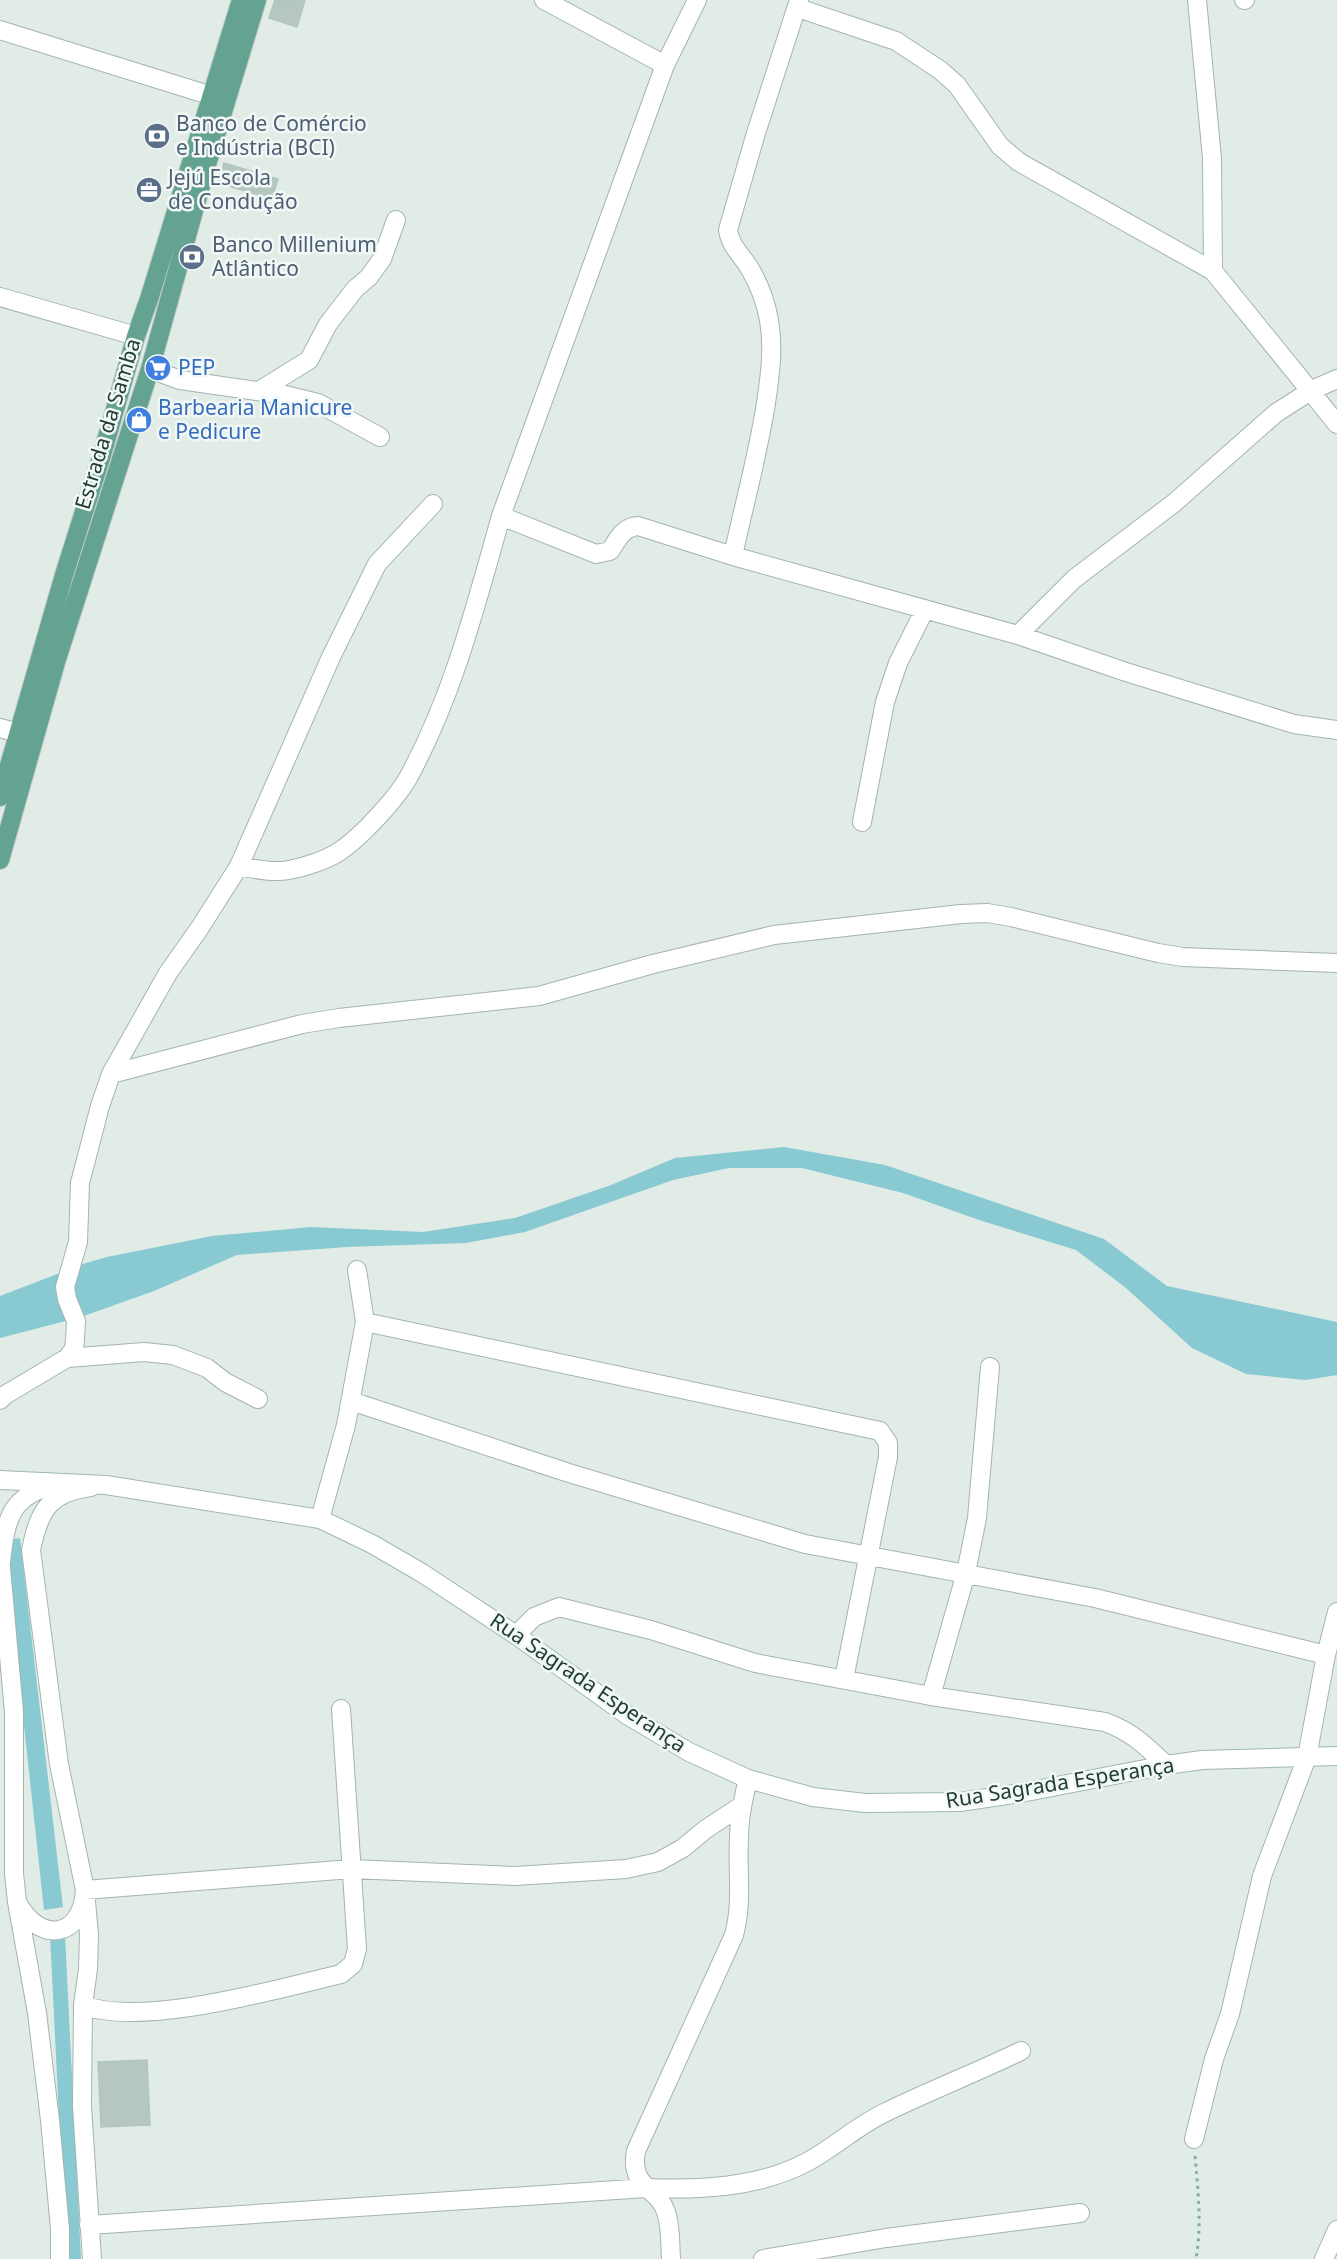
<svg xmlns="http://www.w3.org/2000/svg" width="1337" height="2259" font-family="'Noto Sans',sans-serif">
<rect width="100%" height="100%" fill="#e1ece7"/>
<path fill="#88c9d2" d="M784,1147L885,1165L1104,1239L1167,1286L1337,1322V1375L1306,1380L1246,1374L1192,1348L1126,1288L1076,1250L979,1220L903,1193L802,1168H729L673,1180L525,1232L466,1243L347,1247L237,1255L154,1291L81,1317L0,1338V1296L86,1263L107,1257L212,1236L311,1227L423,1232L515,1218L611,1185L675,1158Z
M20,1538L63,1907L44,1910L4,1541Z
M50,1935H65L81,2259H66Z"/>
<path fill="#b6c7c0" stroke="#b3c6bd" stroke-width="1.5" d="M275,0H305L297,27L269,18Z
M224,163L278,179L272,199L218,183Z
M147,2060L150,2125L101,2127L98,2062Z"/>
<g fill="none" stroke-linecap="round" stroke-linejoin="round">
<defs>
<path id="street" d="M544,0L665,65
M1197,0L1212,158L1213,271L1337,424
M1244,0H1245
M798,8L896,41L940,70L957,85L1000,146L1019,162L1213,271
M0,30L212,96
M0,297L136,336
M150,369L180,380L285,395L318,403L380,437
M259,391L309,360L328,324L355,289L369,277L382,259L396,220
M501,516L596,554L610,551C618,539 623,527 638,526L733,556L1018,635L1126,672L1294,724L1337,730
M733,556C744,504 758,455 766,403C770,375 774,348 769,320C766,303 759,284 750,269C742,255 730,246 728,230L756,133L799,0
M1018,635L1074,579L1174,503L1276,413L1312,390L1337,379
M0,728L18,733
M862,822L885,702L898,663L925,609
M239,866C255,869 273,873 289,870C305,867 327,860 340,851C361,837 396,799 408,778C453,696 476,605 501,516L665,65L697,0
M111,1074L302,1024L339,1018L539,996L653,964L774,935L961,914L987,913L1011,917L1158,953L1183,957L1337,963
M365,1322L880,1431L888,1443V1457L844,1679
M67,1358L144,1352L173,1355L207,1368L225,1382L258,1399
M0,1400L5,1395L67,1358L74,1349L75,1339L76,1321L67,1299L65,1287L78,1242L80,1183L100,1106L111,1074L168,973L199,929L239,866L331,657L377,564L433,504
M351,1401L569,1473L805,1544L1095,1598L1326,1655
M91,1487C49,1492 39,1511 31,1550L59,1764L85,1890L89,1935L88,1969L83,2005L82,2106L92,2259
M320,1519L346,1425L365,1322L357,1270
M0,1557L14,1712V1873L17,1902L37,2013L50,2120L60,2229V2259
M1,1562C6,1518 10,1494 59,1484
M516,1635L534,1617L559,1607L651,1630L755,1663L931,1696L1105,1722C1132,1732 1145,1745 1166,1765
M931,1696L966,1573L977,1518L990,1367
M17,1902C39,1944 82,1939 85,1890L351,1869L515,1876L626,1869L658,1862L683,1848L706,1829L741,1806
M83,2005C143,2028 277,1989 341,1974L353,1964L357,1949L341,1709
M1194,2139L1214,2059L1230,2014L1262,1876L1307,1757L1326,1655L1337,1612
M89,2225L646,2188C700,2190 758,2188 807,2162C835,2147 859,2124 888,2111C932,2090 977,2072 1021,2051
M671,2259C670,2244 671,2226 666,2212C658,2187 629,2188 636,2151L734,1935C743,1902 737,1871 739,1838C739,1818 743,1799 748,1779
M763,2259L886,2238L1080,2213
M1324,2259L1337,2230"/>
<path id="secondary" d="M0,1480L106,1485L320,1519L372,1544L422,1573L516,1635L627,1715L689,1752L748,1779L813,1797L865,1803L960,1802L1021,1793L1166,1765L1202,1760L1337,1756"/>
<path id="primary" d="M0,797L64,575L101,458L136,336L150,296L241,0
M0,860L56,662L150,369L205,171L257,0"/>
</defs>
<use href="#street" stroke="#a4b4ae" stroke-width="20"/>
<use href="#secondary" stroke="#9fb8ae" stroke-width="20"/>
<use href="#primary" stroke="#c1c9c6" stroke-width="20"/>
<path stroke="#81b0a0" stroke-width="3" stroke-dasharray="3 4.5" stroke-linecap="butt" d="M1195,2156C1198,2191 1202,2224 1196,2259"/>
<use href="#street" stroke="#fff" stroke-width="18"/>
<use href="#secondary" stroke="#fff" stroke-width="18"/>
<use href="#primary" stroke="#64a291" stroke-width="18"/>
</g>
<defs>
<symbol id="bank-disc" viewBox="-11 -11 22 22"><circle r="9.5" fill="#5c6f8a" stroke="#f1f8f5"/><path d="M-6-4H6V4H-6ZM0-2.3a2.3 2.3 0 1 0 0 4.6a2.3 2.3 0 1 0 0-4.6Z" fill="#fff"/></symbol>
<symbol id="office-disc" viewBox="-11 -11 22 22"><circle r="9.5" fill="#5c6f8a" stroke="#f1f8f5"/><path d="M-6-3h4V-5.5h4V-3h4V5H-6ZM-1-4.5V-3h2v-1.5ZM-6 0V1H6V0Z" fill="#fff"/></symbol>
<symbol id="supermarket-disc" viewBox="-11 -11 22 22"><circle r="9.5" fill="#3f7fe0" stroke="#f1f8f5"/><path d="M-6-5.5h2.5l.6 2H6L4.5 2H-2.5L-4.4-4H-6ZM-1.5 3.2a1.3 1.3 0 1 0 .1 0ZM3 3.2a1.3 1.3 0 1 0 .1 0Z" fill="#fff"/></symbol>
<symbol id="shop-disc" viewBox="-11 -11 22 22"><circle r="9.5" fill="#3f7fe0" stroke="#f1f8f5"/><path d="M-5-2.5h2.3a2.7 3.5 0 0 1 5.4 0H5L5.5 6h-11ZM-1.5-2.5h3a1.5 2.3 0 0 0-3 0Z" fill="#fff"/></symbol>
</defs>
<g fill-rule="evenodd">
<use href="#bank-disc" x="142" y="121" width="30" height="30"/>
<use href="#office-disc" x="134" y="175" width="30" height="30"/>
<use href="#bank-disc" x="177" y="242" width="30" height="30"/>
<use href="#supermarket-disc" x="143" y="353" width="30" height="30"/>
<use href="#shop-disc" x="124" y="405" width="30" height="30"/>
</g>
<g text-anchor="middle" stroke-width="5" stroke-linejoin="round" paint-order="stroke">
<g font-size="21" fill="#4e5e75" stroke="#f1f8f5" text-anchor="start">
<text x="176" y="131">Banco de Comércio<tspan x="176" dy="24">e Indústria (BCI)</tspan></text>
<text x="168" y="185">Jejú Escola<tspan x="168" dy="24">de Condução</tspan></text>
<text x="212" y="252">Banco Millenium<tspan x="212" dy="24">Atlântico</tspan></text>
</g>
<g font-size="21" fill="#366cbe" stroke="#f1f8f5" text-anchor="start">
<text x="178" y="375">PEP</text>
<text x="158" y="415">Barbearia Manicure<tspan x="158" dy="24">e Pedicure</tspan></text>
</g>
<g font-size="21" fill="#213d35" stroke="#f1f8f5">
<text transform="translate(108 424) rotate(-73)" y="7">Estrada da Samba</text>
<text transform="translate(588 1683) rotate(34)" y="7">Rua Sagrada Esperança</text>
<text transform="translate(1060 1783) rotate(-9)" y="7">Rua Sagrada Esperança</text>
</g>
</g>
</svg>
